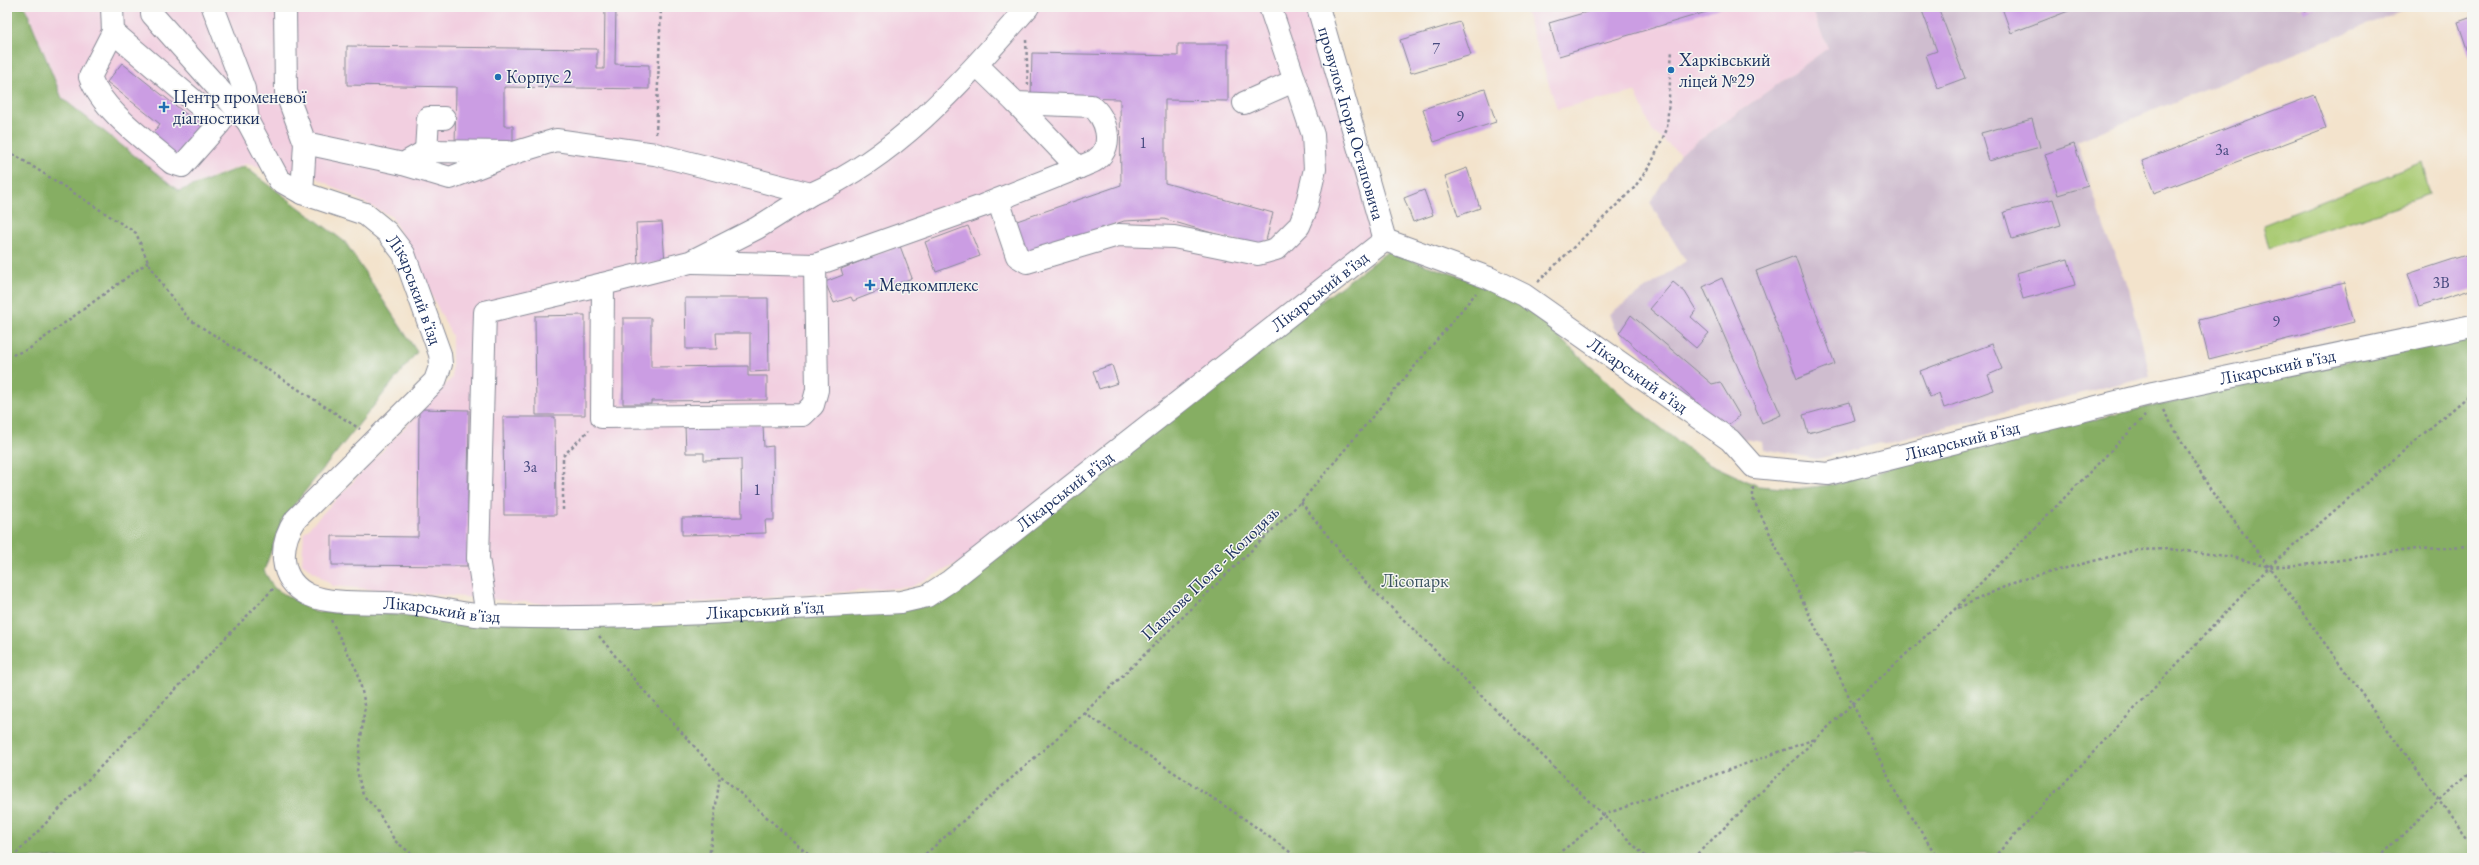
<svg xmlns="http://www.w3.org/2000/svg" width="2479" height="865" font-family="'EB Garamond',serif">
<rect width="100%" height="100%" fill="#f6f6f2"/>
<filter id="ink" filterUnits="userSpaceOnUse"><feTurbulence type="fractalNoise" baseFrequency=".025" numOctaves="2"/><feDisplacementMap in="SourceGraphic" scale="8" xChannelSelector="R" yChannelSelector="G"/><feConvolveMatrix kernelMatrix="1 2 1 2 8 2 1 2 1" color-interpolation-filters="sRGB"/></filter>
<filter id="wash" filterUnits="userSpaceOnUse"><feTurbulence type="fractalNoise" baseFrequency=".012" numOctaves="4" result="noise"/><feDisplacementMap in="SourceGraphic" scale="16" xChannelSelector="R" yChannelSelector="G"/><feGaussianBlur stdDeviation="0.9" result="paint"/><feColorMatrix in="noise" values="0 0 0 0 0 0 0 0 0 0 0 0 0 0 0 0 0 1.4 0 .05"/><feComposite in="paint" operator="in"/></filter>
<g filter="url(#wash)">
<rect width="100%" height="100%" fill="#f3e3cc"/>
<path fill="#f2cfe0" d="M26,7H1307L1379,234L972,556L911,587L609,609L333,586L302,563L304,533L452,378V336L392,217L311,175L245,164L179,190L63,98Z
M1524,7H1810L1828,48L1680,154L1653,132L1635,92L1557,109Z"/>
<path fill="#cfbdcf" d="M1810,7H2411L2077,141L2105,230L2129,288L2150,376L1817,459L1764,449L1763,442L1744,439L1716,424L1697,402L1614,328L1609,314L1686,261L1650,203L1680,154L1828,48Z"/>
<path fill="#a9ca72" stroke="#627c68" d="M2422,162L2430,195L2269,248L2263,225Z"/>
<path fill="#86ae64" stroke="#506e61" d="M7,7H25L62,98L179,191L244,166L345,242L417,352L282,520L264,571L274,588L315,612L405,615L583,617L931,594L1387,252L1497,289L1520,302L1638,410L1676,440L1708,463L1758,486L1797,489L1836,484L1913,461L2472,333V858H7Z"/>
<g id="blocks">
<path fill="#cb9de3" d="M605,7H616L615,64L649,65V89L504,87V126H513V149L455,148L456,87L347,85V46L597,49V69H604Z
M1604,7H1723L1559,56L1549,23Z
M1925,7H1938L1965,78L1938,88L1926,55L1937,51L1921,8Z
M2079,7L2011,33L2002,8L2004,7Z
M2302,7H2316L2304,12Z
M2472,17V64L2458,22Z
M1460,22L1471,55L1411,73L1400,40Z
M1178,44H1228V101L1165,100V183L1273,213L1264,248L1164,219L1124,221L1025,255L1014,222L1121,185L1120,99L1031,97L1032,53L1178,56Z
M122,63L205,129L179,161L150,137L160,124L107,82Z
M1485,89L1496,122L1434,142L1423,109Z
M2314,95L2326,128L2154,193L2142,161Z
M2032,119L2040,147L1989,161L1981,133Z
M2074,144L2088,186L2058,195L2045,154Z
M1467,168L1480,208L1458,216L1445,176Z
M1424,190L1433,215L1413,222L1404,198Z
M2053,199L2061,225L2012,239L2004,212Z
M662,222L665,262L638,264L636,223Z
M968,226L980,256L936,272L925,242Z
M900,246L912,278L853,301L851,297L834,303L825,282L843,275L841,269Z
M2472,253V289L2419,306L2408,274Z
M1795,256L1835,364L1797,379L1756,271Z
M2068,259L2075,285L2023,299L2016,273Z
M1722,278L1781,415L1762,423L1703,287Z
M1673,282L1685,292L1696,310L1691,317L1709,333L1696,348L1650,309Z
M2344,283L2354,322L2209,359L2199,320Z
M685,298H768L769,371L750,372V333H716L717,349H686Z
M585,315V415H536L535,316Z
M1631,315L1712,384L1720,382L1740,416L1726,426L1721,420L1716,424L1697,402L1619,333Z
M623,318H651V367L748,366V376H767V400L651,401V404H623Z
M1992,344L2002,369L1988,375L1994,390L1944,408L1939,393L1930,397L1920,371Z
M1112,365L1118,383L1099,389L1093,371Z
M1850,402L1855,420L1808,433L1803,415Z
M419,409L469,410L467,566L332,565V536L418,537Z
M503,417H555L556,515H504Z
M763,425L764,447L773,446L774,520H765L766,533L682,535V518L742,517L741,459L704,460V453H686L685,426Z"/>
</g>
</g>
<g filter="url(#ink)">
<use href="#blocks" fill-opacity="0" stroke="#878995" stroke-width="1"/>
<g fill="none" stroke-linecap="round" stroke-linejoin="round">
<defs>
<g id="minor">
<path d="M112,7L113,32L90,77C102,110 145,140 172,163L182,166L220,123L113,32"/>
<path id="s1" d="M152,7V14L248,122L279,180L302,193L365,214L387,232L404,254L440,354L441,364L435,381L296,519C279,544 277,580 309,595C333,606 378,601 405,604C433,606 461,615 489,616C626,621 764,609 901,602L927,596L950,581L1385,240"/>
<path d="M213,7L244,89L248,122"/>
<path d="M285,7L286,92L305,143L302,193"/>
<path id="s2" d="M1318,7L1385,240"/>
<path d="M1016,103L1078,168"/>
<path d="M1244,103L1294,81"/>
<path d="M305,143L403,164L426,151L508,152"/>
<path d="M426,151L428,118H444"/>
<path d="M403,164L450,178L517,152L556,140L655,154L811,194C900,155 965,78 1028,7"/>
<path d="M811,194L757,228L690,262L603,284L602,417L803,415L813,405L817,390L815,265"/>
<path d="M998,200L1017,256L1027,262L1118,235L1174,237L1258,254L1276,249L1299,226L1305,212L1315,169L1313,135L1270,7"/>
<path id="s3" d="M1385,240L1489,278L1524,295L1730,440L1754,467L1828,474L2153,393L2472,326"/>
<path d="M693,262L815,265L982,206L1085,165C1089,163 1094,162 1097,159C1115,146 1106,116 1091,106L1016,103L977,65"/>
<path d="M487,616L478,558L485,312L603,284"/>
</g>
</defs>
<use href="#minor" stroke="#878995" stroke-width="24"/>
<path stroke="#878995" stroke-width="2.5" stroke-dasharray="3 3" stroke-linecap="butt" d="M1026,40L1028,85
M656,134L661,7
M7,152L18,157L136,233L148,262L163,286L189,319L360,429
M1538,282L1634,188L1651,164L1667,129L1672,50
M7,357L29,349L148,262
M2163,410L2212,492L2269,567L2472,845
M1753,487V499L1896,793L1938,858
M1301,502L1361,578L1647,858
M563,510V456L589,430
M1958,608L2020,580L2136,550L2170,549L2233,557L2269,567L2313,564L2417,549L2472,547
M331,620L358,673L365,705L357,771L363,795L377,810L395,841L417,858
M599,636L638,684L720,775L812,858
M1084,713L1246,820L1298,858
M12,858L274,588
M709,858L720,775
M921,858L1075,722L1301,502L1476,293
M1552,858L1579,838L1603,815L1815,739
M1693,858L1853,703L1955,609L2145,416
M1993,858L2269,567L2472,392
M2379,858L2439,799L2472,771"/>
<use href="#minor" stroke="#fff" stroke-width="22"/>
</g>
</g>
<g fill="#1f6fb2" stroke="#f6f6f2" stroke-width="1.5">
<circle cx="1671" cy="70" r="4"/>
<circle cx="498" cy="77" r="4"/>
<path d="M162 101h4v4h4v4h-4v4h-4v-4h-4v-4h4z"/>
<path d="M868 279h4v4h4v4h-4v4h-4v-4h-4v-4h4z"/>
</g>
<g text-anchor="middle" stroke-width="3" stroke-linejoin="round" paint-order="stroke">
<g font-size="16" fill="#474a7f">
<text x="1436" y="54">7</text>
<text x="1460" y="122">9</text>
<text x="1143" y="148">1</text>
<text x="2222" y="155">3а</text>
<text x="2441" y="288">3В</text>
<text x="2276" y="327">9</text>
<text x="530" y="472">3а</text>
<text x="757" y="495">1</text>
</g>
<g font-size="18" fill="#1b2f5e" stroke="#f6f6f2" text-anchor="start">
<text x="1679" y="66">Харківський<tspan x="1679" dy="21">ліцей №29</tspan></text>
<text x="506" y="83">Корпус 2</text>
<text x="173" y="103">Центр променевої<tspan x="173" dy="21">діагностики</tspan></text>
<text x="879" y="291">Медкомплекс</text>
</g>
<g font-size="18" fill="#1b2f5e" stroke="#f6f6f2">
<text dy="6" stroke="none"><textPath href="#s2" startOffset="121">провулок Ігоря Остаповича</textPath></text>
<text dy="6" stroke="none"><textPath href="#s1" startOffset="403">Лікарський в'їзд</textPath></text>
<text dy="6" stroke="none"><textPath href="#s1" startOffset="1903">Лікарський в'їзд</textPath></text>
<text dy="6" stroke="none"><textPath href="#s3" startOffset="974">Лікарський в'їзд</textPath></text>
<text dy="6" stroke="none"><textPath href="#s3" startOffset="289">Лікарський в'їзд</textPath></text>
<text dy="6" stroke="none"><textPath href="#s3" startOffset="650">Лікарський в'їзд</textPath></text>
<text dy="6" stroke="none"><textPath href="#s1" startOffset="1579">Лікарський в'їзд</textPath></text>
<text transform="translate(1210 573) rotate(-44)" y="6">Павлове Поле - Колодязь</text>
<text dy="6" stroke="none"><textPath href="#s1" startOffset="919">Лікарський в'їзд</textPath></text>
<text dy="6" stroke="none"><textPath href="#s1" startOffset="1243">Лікарський в'їзд</textPath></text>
</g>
<g font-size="18" fill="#3e5663" stroke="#f6f6f2">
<text x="1415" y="587">Лісопарк</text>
</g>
</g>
<rect width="2479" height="865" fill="none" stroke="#f6f6f2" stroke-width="24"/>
</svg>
